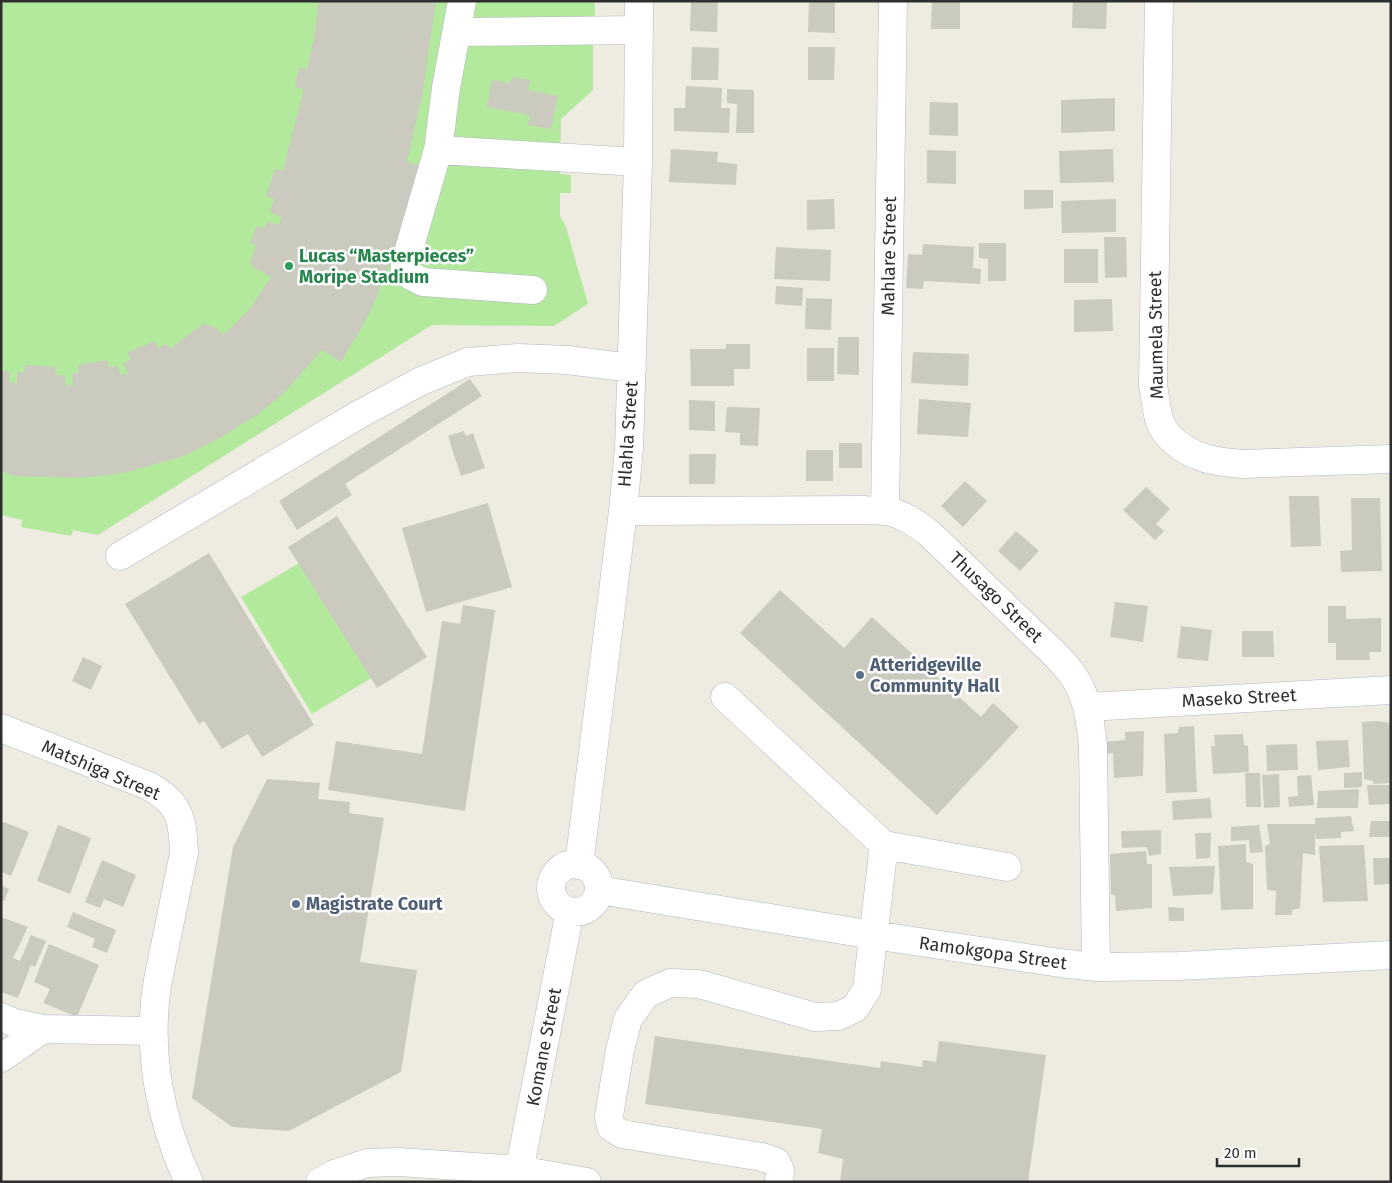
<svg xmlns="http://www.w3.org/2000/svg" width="1392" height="1183" font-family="'Fira Sans',sans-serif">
<rect width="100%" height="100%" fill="#eeece1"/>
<path fill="#b3e99c" d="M1,1H595V20L581,39L583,45H593V90L561,119L560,174L571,175V193H560V216L566,227L588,304L554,326L432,325L98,535L73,530L71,536L21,527L22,520L1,515Z
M303,561L373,677L312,714L241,597Z"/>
<path fill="#cacabf" d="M319,1H436L422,96L407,162L419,165L398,241L382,283L367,318L341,362L322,350L284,393L257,415L215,441L181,457L123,473L82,478L16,476L1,472V370L10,372L9,382L17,383V372L24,373L25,365L55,367L56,375H65L66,386L73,385L72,374L78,373V365L107,360L109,367L118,366L121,375L128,373L123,363L130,360L128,352L155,341L158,348L166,344L171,348L203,324L215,327L223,335L248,311L271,277L253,267L250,262L256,246L250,243L257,226L264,229L267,221L279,225L282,217L270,212L274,199L266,196L275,169L283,170L304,89L295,87L299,67L307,69L314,37Z
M691,1H718L717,32L690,31Z
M809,1H835V33L808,32Z
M932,1H960V29H931Z
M1073,1H1107L1106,29L1072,28Z
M692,47L719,48L718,80H691Z
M808,47H835L834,80H808Z
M512,77L530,80L528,90L558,96L551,129L528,125L530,115L487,107L492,80L510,83Z
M686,86L722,88L721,108H730L729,133L674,131V108H685Z
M727,89L754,90V133H736L737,104L727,103Z
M1115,98V131L1061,133V100Z
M930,102L958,103V136L929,135Z
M671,149L718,152L717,162L737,164L736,185L669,182Z
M1113,149L1114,182L1060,183L1059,151Z
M927,150L956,151V184L927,183Z
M1024,190H1053V208L1024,209Z
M834,199L835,229L807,230V200Z
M1116,199V232L1062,233L1061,201Z
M1104,237H1126L1127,277L1105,278Z
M979,243H1006V281H988V259L979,258Z
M923,244L974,247L973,268L981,269L980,284L924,281L923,289L906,288L908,254L922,255Z
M776,247L831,250L830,281L774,279Z
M1064,249H1098V283H1064Z
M776,286L803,288L802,306L775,304Z
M806,298L832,299L831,330L805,329Z
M1112,299L1113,331L1074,332V300Z
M838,337H859V375L837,374Z
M726,344H750V369H734V386H691L690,349H726Z
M807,348H834V381H807Z
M913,352L969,354L968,386L911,383Z
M470,379L482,396L345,484L352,495L297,530L279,501Z
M919,399L971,403L968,437L917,434Z
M689,400L715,401V431L689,430Z
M727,407L760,408L758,446L740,445V433L725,432Z
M464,431L466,436L473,433L485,468L461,476L448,436Z
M839,443H862V468H839Z
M806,450H833V481H806Z
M689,454H716L715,484H689Z
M965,481L987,501L963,527L941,506Z
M1146,487L1170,509L1156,524L1164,531L1155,540L1123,510Z
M1289,496H1319L1321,546L1291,547Z
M1351,498H1380L1382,571L1341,572L1340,551L1352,550Z
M488,503L512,587L426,612L402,528Z
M337,516L427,657L377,688L288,547Z
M1016,531L1039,551L1020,571L998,551Z
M209,553L314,725L262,757L248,734L222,749L204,721L199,724L125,604Z
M780,590L844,648L872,617L981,717L993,703L1019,727L937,815L740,633Z
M1115,602L1148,606L1143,642L1110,637Z
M463,605L495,610L465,811L328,790L336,741L422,754L442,621L460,624Z
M1328,606H1346V619L1381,618V652H1369L1370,660H1336V643H1328Z
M1181,626L1212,630L1208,661L1177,658Z
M1242,631H1273L1274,657H1242Z
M83,657L102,666L91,690L72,681Z
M1377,721L1391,723V783L1373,784V781L1364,779L1362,722Z
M1194,726L1197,792L1166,793L1164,734L1178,733L1179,727Z
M1144,731L1143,776L1114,778L1113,753L1104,754L1105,742L1125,740V732Z
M1243,734L1244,745L1248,746L1249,772L1213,774L1211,746H1215L1214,735Z
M1348,740L1350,767L1318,770L1316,741Z
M1297,744L1298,770L1267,771L1266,745Z
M1362,772V787L1344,788V773Z
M1245,773H1260L1261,807H1246Z
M1279,774L1280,807L1264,808L1262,775Z
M1311,775L1314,805L1289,807L1288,797L1298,796L1297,776Z
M267,779L320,783L318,799L350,802L349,813L384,818L360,962L417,970L401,1072L289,1131L232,1127L192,1098L233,847Z
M1367,785H1391V804L1369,805Z
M1359,789L1358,808H1317L1318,791Z
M1210,798L1212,818L1173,820L1172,801Z
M1351,816L1354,831L1341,832V838L1316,839L1315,829V855L1303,853L1300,908L1292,910V915H1275L1276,891L1267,890L1265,846L1270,844L1267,824H1315V818Z
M1,821L29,832L11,876L1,872Z
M1371,821H1391V837H1369Z
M58,825L91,838L70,894L37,881Z
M1259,825L1263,852L1250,853L1249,840L1231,841V827Z
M1161,830V854L1149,856L1147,847L1122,848L1121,831Z
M1195,833H1211L1210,858L1196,859Z
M1246,844V862L1253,864V909L1221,910L1218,846Z
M1364,845L1368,901L1323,902L1319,846Z
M1146,851L1147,864H1152V908L1116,911L1115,895H1111L1110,854Z
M1373,858H1391V884L1374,885Z
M102,860L136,875L123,907L104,899L100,908L85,902Z
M1215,866L1213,894L1173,896L1169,867Z
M1,885L9,889L4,901L1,900Z
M1168,907L1184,908V921H1169Z
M73,912L116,930L107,953L92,947L95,939L67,927Z
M1,917L28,927L13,958L20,961L31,935L46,941L35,967L31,965L18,998L1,992Z
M49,944L99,965L77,1017L43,1003L50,989L34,982Z
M655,1036L880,1068L881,1061L922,1067L923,1060L936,1062L939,1041L1046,1055L1028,1182H840L843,1159L818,1153L822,1129L645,1104Z"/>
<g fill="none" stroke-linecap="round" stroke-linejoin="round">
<defs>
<path id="minor" d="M462,1L446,88L438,150L405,263V271L411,276L423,282L533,290
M1159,1L1153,385C1155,396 1156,408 1159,419C1162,428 1168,436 1174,441C1194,459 1217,462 1243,464L1391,459
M457,32L639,30
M438,150L638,162
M623,511L865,510C871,511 878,510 885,511C902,513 917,524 930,534L1041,641C1057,656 1074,672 1082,692C1089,709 1091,728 1093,746L1096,967
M885,511L893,1
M120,556L358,415L421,381L468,362L518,358L567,360L632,368
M725,697L884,845L1007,867
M1087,707L1391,690
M1,728L149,786C155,790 161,793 166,798C183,812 183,833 184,853L157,985C147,1052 160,1121 189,1182
M551 888a24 24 0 1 1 48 0a24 24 0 1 1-48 0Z
M579,865L623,511L629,448L638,162L639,1
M599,890L873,935L1060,963L1096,967L1179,966L1391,955
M1,1017L15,1023L43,1029L153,1031
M1,1058L43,1029
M320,1182L334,1174L367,1163L399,1162L519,1170L587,1182
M517,1182L570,911
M779,1182L780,1170L776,1162L762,1157L622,1134L611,1127L609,1116L620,1050L628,1019L646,994L670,983L699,984L815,1017L839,1016L855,1008L867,989L884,845"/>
</defs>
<use href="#minor" stroke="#b5b4c0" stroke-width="29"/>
<use href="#minor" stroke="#fff" stroke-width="28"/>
</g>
<circle fill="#2e9e5b" stroke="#fff" stroke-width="2" cx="289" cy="266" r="5"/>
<g fill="#5c6f8a" stroke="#fff" stroke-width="2">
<circle cx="860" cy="675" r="5"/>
<circle cx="296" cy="904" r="5"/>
</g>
<g text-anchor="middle" stroke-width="5" stroke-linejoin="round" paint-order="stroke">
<g font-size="18" font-weight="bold" fill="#27864d" stroke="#fff" text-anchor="start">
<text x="299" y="262">Lucas “Masterpieces”<tspan x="299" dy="21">Moripe Stadium</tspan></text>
</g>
<g font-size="18" fill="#2e2e2e" stroke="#fff">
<text transform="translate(889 256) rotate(-89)" y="6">Mahlare Street</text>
<text transform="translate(1156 335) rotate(-91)" y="6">Maumela Street</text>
<text transform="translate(628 434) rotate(-86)" y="6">Hlahla Street</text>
<text transform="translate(996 597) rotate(44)" y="6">Thusago Street</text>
<text transform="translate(1239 698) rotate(-3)" y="6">Maseko Street</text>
<text transform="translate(101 770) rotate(23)" y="6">Matshiga Street</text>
<text transform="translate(993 953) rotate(8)" y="6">Ramokgopa Street</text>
<text transform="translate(544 1047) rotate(-79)" y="6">Komane Street</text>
</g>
<g font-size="18" font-weight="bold" fill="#4e5e75" stroke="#fff" text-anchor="start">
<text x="870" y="671">Atteridgeville<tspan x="870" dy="21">Community Hall</tspan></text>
<text x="306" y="910">Magistrate Court</text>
</g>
</g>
<rect width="1392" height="1183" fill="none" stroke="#2e2e2e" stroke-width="5"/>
<path d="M1217 1158v8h82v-8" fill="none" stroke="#2e2e2e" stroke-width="2.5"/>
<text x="1224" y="1158" font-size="15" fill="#2e2e2e" stroke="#ffffff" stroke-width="4" paint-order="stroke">20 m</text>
</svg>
